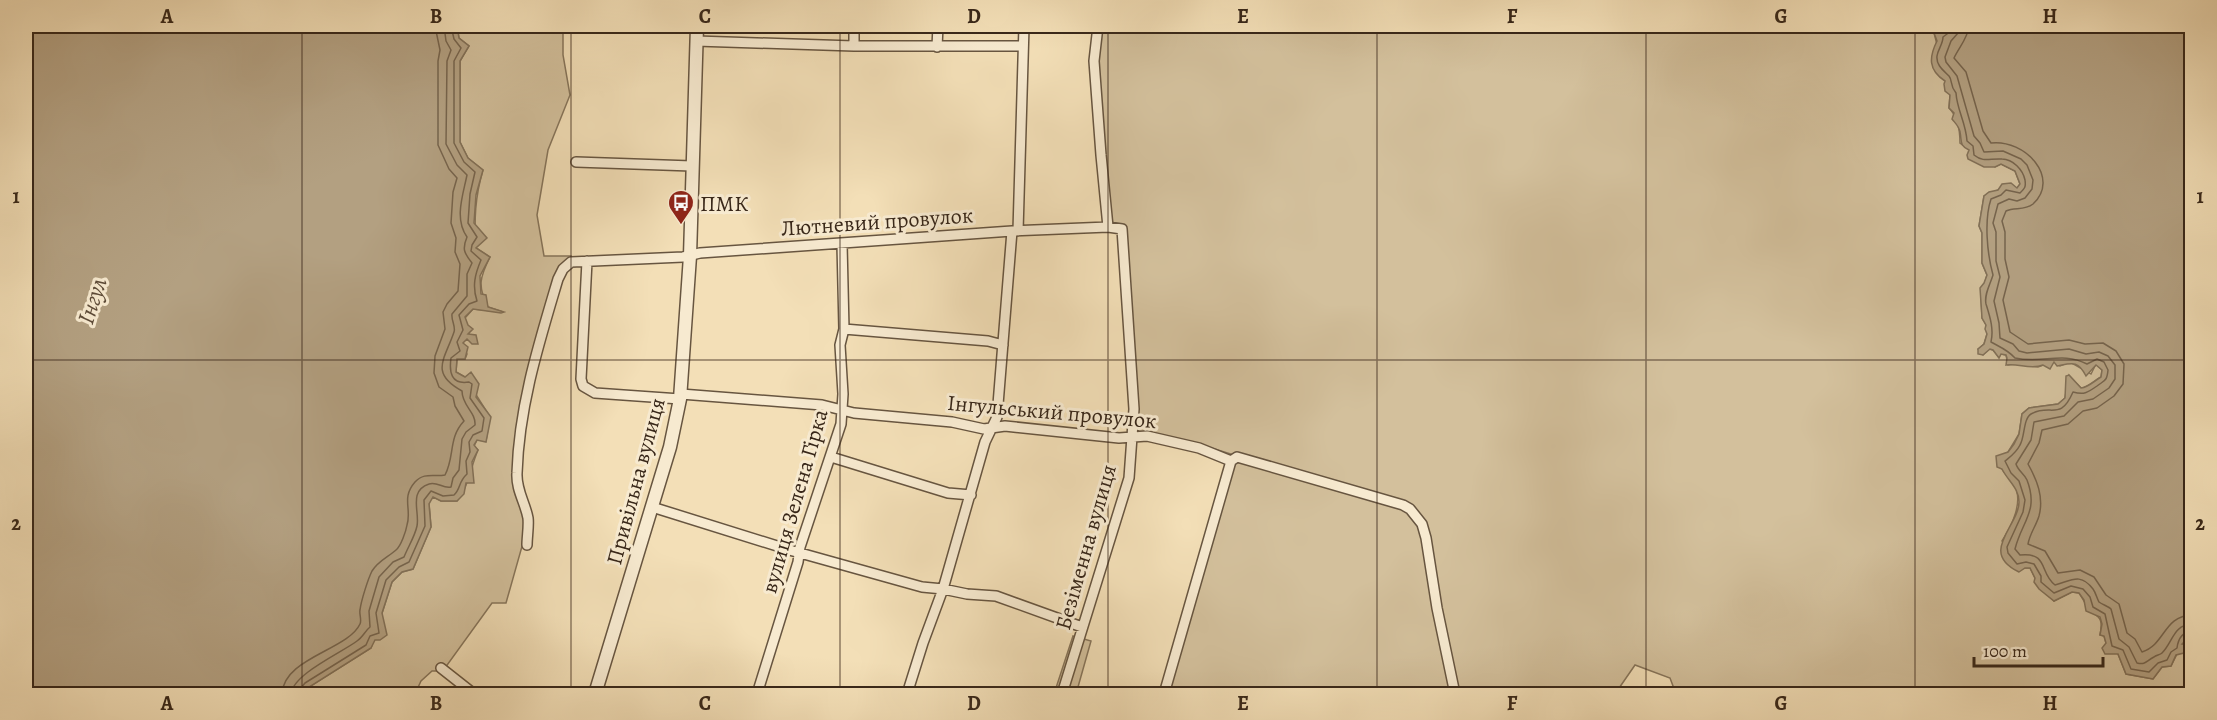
<svg xmlns="http://www.w3.org/2000/svg" width="2217" height="720" font-family="Alegreya,serif">
<rect width="100%" height="100%" fill="#f3dfb7"/>
<filter id="stains"><feTurbulence type="fractalNoise" baseFrequency=".00333" numOctaves="4"/><feColorMatrix values="0 0 0 0 .2 0 0 0 0 .09 0 0 0 0 .02 0 0 0 .5 -.17"/></filter>
<radialGradient id="worn" r=".72"><stop offset=".6" stop-color="#630" stop-opacity="0"/><stop offset="1" stop-color="#630" stop-opacity=".3"/></radialGradient>
<path fill="#d3c09c" stroke="#86745a" stroke-width="1.5" d="M457,26H563V55L570,95L548,150L537,215L544,256H571V264L565,271L534,368L519,473L530,518L506,603H492L445,668L440,671H432L421,681L415,694H303L309,687L371,648L392,582L402,572L413,569L431,527L429,503L432,496L441,501H457C468,488 471,466 478,450L474,446L477,440L486,441L490,417L465,377L456,372L457,359H465L467,354L462,343L469,335L465,318L473,309L503,312L488,307C477,286 480,277 490,257L476,248C474,220 475,197 483,170L468,158L460,142V61L469,46L459,38Z
M1099,26H1947L1934,33L1950,95L1949,108C1958,117 1960,131 1960,143L1995,167L2001,164L2015,171L2020,184L2017,188L1998,190L1984,196L1979,226L1982,233V263L1987,275L1981,296L1982,318L1986,325L1987,334L1984,344L1978,349L1983,355L1989,349L1993,350L1999,357L2001,354L2006,355L2008,365L2014,364L2038,367L2054,361L2060,366L2070,362L2091,374L2096,364L2102,370L2101,377C2093,381 2089,387 2081,388L2069,375L2065,398L2058,404L2029,408L2022,414L2019,434L2008,452L2002,469C2005,475 2010,478 2014,484C2024,501 2012,526 2002,541L2025,568H2030L2035,578L2054,601L2072,592L2079,593C2082,597 2084,602 2087,606C2097,619 2104,614 2100,635L2104,636L2106,643L2118,654L2126,674L2153,679L2162,667L2171,666L2182,644L2191,635V694H1668L1673,686L1670,678L1635,665L1615,694L1597,687L1594,694H1167L1234,455L1205,446L1139,432L1137,426L1124,225L1115,224L1109,219L1096,61Z
M1073,636L1091,641L1076,694H1054Z"/>
<path fill="#b3a081" stroke="#827057" stroke-width="1.5" d="M26,26H457L459,38L469,46L460,61V142L468,158L483,170L476,195L474,223L487,238L476,248L490,257L480,276L481,294L486,295L488,307L504,312L501,313L473,309L465,317L468,325L473,329L468,334L476,335L478,344H472L467,339L463,343L468,347L465,359H457L456,372L465,377L471,372L479,384L476,397L491,417L486,442L477,440L474,445L478,450L472,462L474,483H466L464,494L457,501H441L433,497L429,504L431,527L413,569L402,572L392,582L382,613L387,635L380,640H375L371,648L309,687L303,694H26Z
M1947,26H2191V635L2182,644L2191,646L2188,652L2176,655L2171,666L2162,667L2153,679L2126,674L2118,654H2105L2102,648L2106,643L2104,636L2100,635L2102,624L2100,617L2086,611L2084,600L2079,593L2072,592L2054,601L2039,589L2034,582L2035,578L2030,568H2025L2019,572C1978,552 2019,526 2019,502C2019,488 2008,481 2002,469L1997,467L1996,456L2008,452L2014,444L2019,434L2022,414L2029,408L2058,404L2065,398L2066,376L2069,375L2081,388C2089,387 2094,381 2101,377L2102,370L2096,365L2086,376C2078,360 2072,363 2057,366L2054,362L2050,369L2043,365C2031,370 2018,363 2006,365L2007,358L2006,355L2001,354L1999,358L1993,350L1990,349L1983,355L1978,354V349L1984,344L1987,334L1985,329L1986,325L1982,318L1980,288L1984,283L1987,275L1982,263V233L1979,226L1984,196L1989,192L1998,190L2002,184L2011,183L2017,188L2020,184L2015,171L2001,164L1995,167H1984L1968,159L1967,155L1969,150C1959,145 1962,142 1960,132C1959,126 1955,123 1952,119L1954,113L1949,108L1950,95L1945,91L1944,84L1945,81C1928,70 1929,57 1937,41L1934,33L1938,32Z"/>
<g fill="none" stroke-linecap="round" stroke-linejoin="round">
<path stroke="#76644d" stroke-width="1.5" d="M1952,26L1951,31L1943,37C1943,44 1938,49 1937,56C1936,65 1943,70 1949,76C1953,81 1949,84 1956,93C1957,110 1966,123 1967,141L1973,146L1974,155C1984,163 1990,158 2002,159C2013,159 2023,170 2025,180C2026,187 2025,188 2020,193L2006,190L2001,195L1991,199C1984,220 1987,253 1993,275C1990,285 1984,294 1986,304C1990,317 1994,329 1991,342C2000,347 2008,350 2015,358C2043,364 2062,351 2087,364L2097,359L2104,362L2108,370C2107,381 2105,380 2097,386C2087,393 2084,395 2073,392C2060,422 2051,403 2031,414C2023,419 2025,437 2020,445C2016,453 2011,456 2005,461L2011,473L2019,481L2025,500L2023,512L2007,547L2008,553L2017,564L2026,562L2034,564L2041,576V582L2054,593L2071,586L2083,589L2090,597L2093,607L2105,614L2112,646L2123,650L2131,669L2149,672L2158,663L2167,660L2171,652L2177,648C2178,640 2182,632 2192,631
M1959,26L1958,33L1951,41L1945,57L1946,62L1957,76L1974,136L1980,143L1984,152L2003,151L2021,159L2027,165L2033,180L2032,189L2025,198L2017,201L2009,199L1998,204L1993,223L1996,232V261L2000,277L1994,301L1999,323L2000,338L2013,344L2019,351L2027,353L2069,349L2086,354L2099,352L2108,356L2115,365V379L2109,388L2093,399L2078,402L2064,416L2034,422L2031,440L2016,464C2018,471 2024,473 2027,480C2039,511 2022,521 2015,549L2020,555C2049,552 2039,573 2055,585C2071,581 2080,572 2093,589C2096,593 2097,599 2099,602C2103,605 2108,606 2111,609L2119,639L2129,647L2137,663C2146,665 2146,661 2154,657C2156,655 2160,655 2162,653C2173,642 2173,625 2192,624
M1969,26C1968,38 1959,47 1954,58L1966,72L1983,131L1991,143C2025,139 2061,178 2033,204C2024,211 2015,207 2006,211L2002,221L2005,232V259L2009,277L2003,300L2010,332L2028,344L2069,340L2085,344L2103,343L2116,351L2124,364L2123,384L2114,396L2097,408L2083,411L2068,424L2042,430L2039,443L2028,464C2037,480 2044,497 2039,516C2036,526 2030,533 2028,544L2045,551L2058,573L2080,570L2094,577L2106,595L2119,604L2127,633L2135,639L2142,652C2166,644 2163,616 2192,615
M282,694C283,658 348,650 360,624C362,620 359,614 360,610C361,601 368,579 372,571C378,561 388,557 396,550C401,546 406,531 407,525C412,509 401,498 415,482C424,472 434,477 445,475C455,456 448,438 464,421L455,406L453,397L439,387L434,373L435,356L445,329L443,312L447,304L458,291L460,264L455,252L456,238L451,223L453,192L457,178L449,169L438,145V61L440,50L435,26
M291,694C293,674 341,653 357,641C363,637 365,631 370,627L369,611L379,577L393,562L404,557C408,547 415,536 417,526C420,512 408,491 429,484C437,481 443,489 451,487L453,478L459,470L462,439L466,432L475,425C476,412 462,406 462,391C429,373 445,359 454,332C456,327 451,320 452,314L467,296V274L472,263C464,253 462,249 467,237C454,219 463,195 467,175L457,165L446,144L447,61L451,50L446,41L444,26
M299,694L300,689L305,683L366,645L370,636L379,633L376,613L386,580L399,567L409,562L425,526L424,500L431,491L443,496L454,495C461,489 458,482 467,474L466,461L470,452L469,442L473,435L482,431L484,418L470,398L472,384L469,382C451,385 449,372 451,358L460,351L457,342L463,330L459,315L469,304L477,301C472,286 475,274 481,260L471,251L472,245L477,237L468,223L470,194L475,172L464,162L454,143V61L461,48L454,39L451,26"/>
<defs>
<path id="minor" d="M1098,26L1094,61L1101,155L1108,227
M696,41L854,46H1023
M854,46V26
M937,47L938,26
M576,162L692,166
M1018,231L1024,26
M587,261L581,379L583,386L595,393L680,399
M844,329L988,341L1003,345
M681,394L822,405L854,413L952,422L984,429L1005,426L1119,438L1147,436L1199,448L1231,461L1237,457L1403,505L1410,509L1422,524L1426,538L1437,608L1455,694
M831,457L948,493L971,495
M652,507L793,551L922,587L943,589L967,594L996,596L1082,627
M527,545C527,537 529,526 528,518C525,502 516,490 517,473C519,406 539,343 558,279L563,269L571,262L683,257L700,253L1012,231L1108,227L1122,229L1134,409L1129,478L1062,694
M441,668L474,694
M757,694L798,562L800,547L841,424L843,394L840,345L844,329L842,244
M907,694L923,643L943,589L985,442L997,417L1012,231
M1164,694L1231,461"/>
<path id="tertiary" d="M595,694L670,447L680,399L690,256L697,26"/>
</defs>
<use href="#minor" stroke="#675540" stroke-width="12"/>
<use href="#tertiary" stroke="#675540" stroke-width="15"/>
<use href="#minor" stroke="#f7ead0" stroke-width="9"/>
<use href="#tertiary" stroke="#f7ead0" stroke-width="12"/>
</g>
<path fill="none" stroke="#382719" stroke-width="1.5" stroke-opacity="0.55" d="M302,26V694M571,26V694M840,26V694M1108,26V694M1377,26V694M1646,26V694M1915,26V694M26,360H2192"/>
<defs>
<symbol id="bus-pin" viewBox="-11 -11 22 30"><path d="M0 17L-7.5 6A9.5 9.5 0 1 1 7.5 6Z" fill="#8f2418" stroke="#f7ead0"/><path d="M-5-6H5V4H4V6H2V4H-2V6H-4V4H-5ZM-3.5-4V0h7V-4ZM-3.5 1.2v1.5H-2V1.2ZM2 1.2v1.5H3.5V1.2Z" fill="#fff"/></symbol>
</defs>
<g fill-rule="evenodd">
<use href="#bus-pin" x="666" y="188" width="30" height="40"/>
</g>
<g text-anchor="middle" stroke-width="6" stroke-linejoin="round" paint-order="stroke">
<g font-size="22" fill="#382719" stroke="#f7ead0" text-anchor="start">
<text x="700" y="211">ПМК</text>
</g>
<g font-size="22" fill="#382719" stroke="#f7ead0">
<text transform="translate(877 221) rotate(-4)" y="8">Лютневий провулок</text>
<text transform="translate(1052 411) rotate(5)" y="8">Інгульський провулок</text>
<text transform="translate(635 481) rotate(-75)" y="8">Привільна вулиця</text>
<text transform="translate(794 501) rotate(-74)" y="8">вулиця Зелена Гірка</text>
<text transform="translate(1085 547) rotate(-74)" y="8">Безіменна вулиця</text>
</g>
<g font-size="24" font-style="italic" fill="#5d4b38" stroke="#f7ead0">
<text transform="translate(92 301) rotate(-72)" y="8">Інгул</text>
</g>
</g>
<rect width="2217" height="720" fill="none" stroke="#f3dfb7" stroke-width="66"/>
<path d="M1974 657v9h129v-9" fill="none" stroke="#382719" stroke-width="3"/>
<text x="1983" y="657" font-size="18" fill="#382719" stroke="#f7ead0" stroke-width="4.5" paint-order="stroke">100 m</text>
<rect x="33" y="33" width="2151" height="654" fill="none" stroke="#382719" stroke-width="2"/>
<g font-size="20" text-anchor="middle" font-weight="bold" fill="#382719">
<text x="167" y="23">A</text>
<text x="436" y="23">B</text>
<text x="705" y="23">C</text>
<text x="974" y="23">D</text>
<text x="1243" y="23">E</text>
<text x="1512" y="23">F</text>
<text x="1781" y="23">G</text>
<text x="2050" y="23">H</text>
<text x="16" y="203">1</text>
<text x="2200" y="203">1</text>
<text x="16" y="530">2</text>
<text x="2200" y="530">2</text>
<text x="167" y="710">A</text>
<text x="436" y="710">B</text>
<text x="705" y="710">C</text>
<text x="974" y="710">D</text>
<text x="1243" y="710">E</text>
<text x="1512" y="710">F</text>
<text x="1781" y="710">G</text>
<text x="2050" y="710">H</text>
</g>
<rect width="100%" height="100%" filter="url(#stains)"/>
<rect width="100%" height="100%" fill="url(#worn)"/>
</svg>
